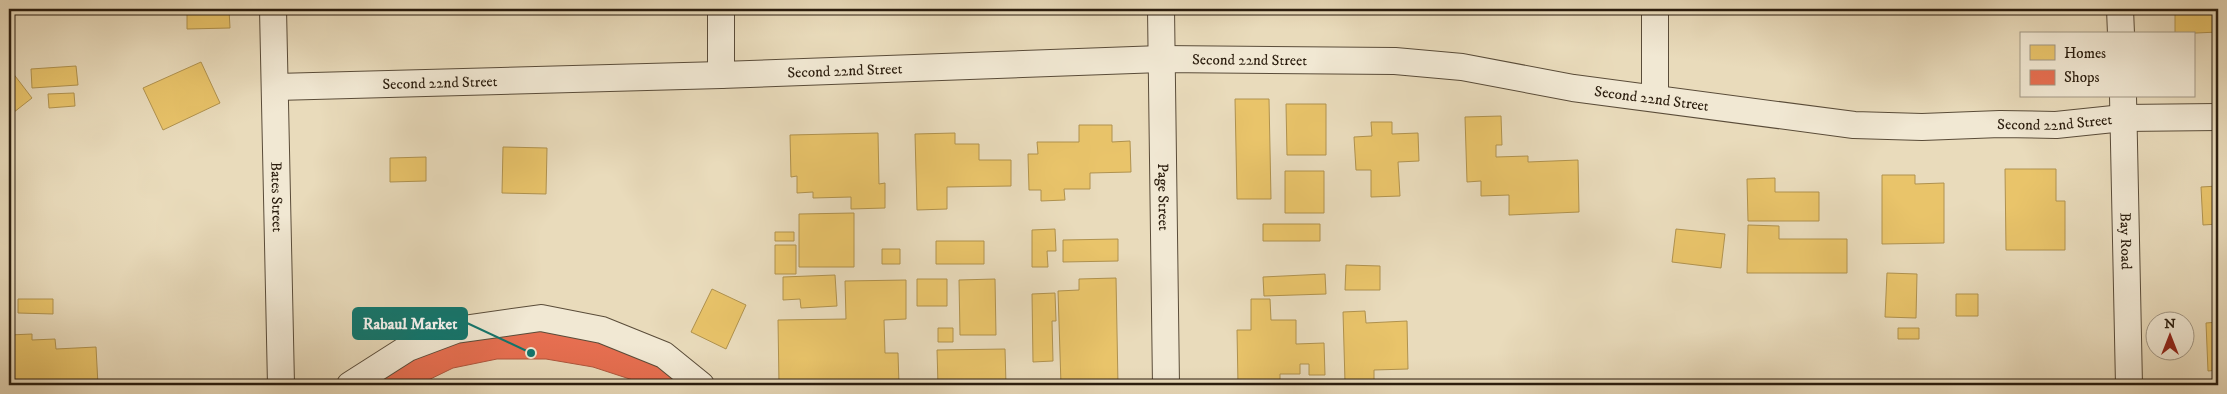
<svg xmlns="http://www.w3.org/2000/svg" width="2227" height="394" font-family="'IM FELL DW Pica',serif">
<rect width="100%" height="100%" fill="#e9dbbb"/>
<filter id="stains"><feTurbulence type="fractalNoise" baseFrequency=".004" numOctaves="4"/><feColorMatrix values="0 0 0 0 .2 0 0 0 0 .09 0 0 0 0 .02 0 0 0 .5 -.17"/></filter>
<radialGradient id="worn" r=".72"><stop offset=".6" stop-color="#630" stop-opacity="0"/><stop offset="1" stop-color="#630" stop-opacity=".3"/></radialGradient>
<path fill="#e9c46a" stroke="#b0924e" d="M187,9H229L230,28L187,29Z
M1864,9H1885V14L1864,13Z
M2175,9H2218V32L2175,34Z
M201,62L220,103L163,130L143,88Z
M76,66L78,85L32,88L31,69Z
M9,68L32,98L9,116Z
M74,93L75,106L49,108L48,94Z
M1235,99H1269L1271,199H1237Z
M1286,104H1326V155H1287Z
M1501,116L1502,145H1496V157L1528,156V162L1578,160L1579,212L1509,215V195L1481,196V181L1467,182L1465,117Z
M1371,122H1392V134L1418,133L1419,161L1398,162L1400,196L1371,197V170H1356L1354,137L1372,136Z
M1079,125H1112V142L1130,141L1131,172L1090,173V189H1064L1065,200L1041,201V190H1029L1028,154H1038L1037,142H1079Z
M878,133L879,184L885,183V208L851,209V197L813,198V192L797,193V176L791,177L790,135Z
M955,133V144H979V160H1011V186L947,187V209L917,210L915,134Z
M503,147L547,148L546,194L502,193Z
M426,157V181L390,182V158Z
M2005,169H2056V201H2065V250H2006Z
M1285,171H1324V213H1285Z
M1882,175H1915V184L1944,183V243L1882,244Z
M1775,178V192H1819V221H1748L1747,179Z
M2218,186V224L2203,225L2201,187Z
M854,213V267H799V214Z
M1263,224H1320V241H1263Z
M1748,225L1779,226V239H1847V273H1747Z
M1055,229L1056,251H1047L1048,267H1032V230Z
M1676,229L1725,234L1721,268L1672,262Z
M775,232H794V241H775Z
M1118,239V261L1063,262V240Z
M936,241H984V264H936Z
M775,245H796V274H775Z
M882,249H900V264H882Z
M1346,265L1380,266V290H1345Z
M1887,273L1917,274L1916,318L1885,317Z
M1325,274L1326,294L1264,296L1263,277Z
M835,275L837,306L801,308L800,299L783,300V277Z
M1116,278L1118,385H1061L1058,291L1079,290V279Z
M917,279H947V306H917Z
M995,279L996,335H960L959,280Z
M906,280V319L884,320L885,353H898L899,385H779L778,320L846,319L845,281Z
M712,289L746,305L726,349L691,332Z
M1055,293L1056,321H1052L1053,361L1033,362L1032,294Z
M1956,294H1978V316H1956Z
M18,299H53V314L18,313Z
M1251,299H1270L1271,320H1296V344L1324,343L1325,375H1309V364H1300V374H1280V384H1238L1237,330H1251Z
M1365,311L1366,323L1407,321L1408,369L1374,370V381L1345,382L1343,312Z
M2218,322V370L2208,371L2206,323Z
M938,328H953V342H938Z
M1898,328H1919V339H1898Z
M32,334V340L55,339L56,349L96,347L98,385H9V335Z
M1005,349L1006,385H938L937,350Z"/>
<path fill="#e76f51" stroke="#af563d" d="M550,331L605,341L655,364L687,385H644L639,382L593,367L546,359H497L453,368L418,385H373L396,368L443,347L497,332Z"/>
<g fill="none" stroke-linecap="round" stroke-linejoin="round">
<defs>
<g id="minor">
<path id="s1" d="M273,9L281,385"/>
<path d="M721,9V75"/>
<path id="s2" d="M1161,9L1166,385"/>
<path d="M1655,9V98"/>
<path d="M2120,9L2121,34"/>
<path id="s3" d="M276,87L721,75L1161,59L1395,61L1462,67L1573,88L1854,125L1922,127L2000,124L2056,125L2123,118L2218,117"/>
<path id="s4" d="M2123,96L2129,385"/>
<path d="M350,385L408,348L456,330L541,318L602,330L664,355L701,385"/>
</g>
</defs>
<use href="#minor" stroke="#5a4c39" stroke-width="28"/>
<use href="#minor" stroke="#f1e8d3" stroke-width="26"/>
</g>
<g text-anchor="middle" stroke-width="5" stroke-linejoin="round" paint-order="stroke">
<g font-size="15" fill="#2b1d0e" stroke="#f1e8d3">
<text dy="5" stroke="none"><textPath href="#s3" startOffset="974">Second 22nd Street</textPath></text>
<text dy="5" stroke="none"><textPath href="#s3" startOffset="569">Second 22nd Street</textPath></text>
<text dy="5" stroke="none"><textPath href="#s3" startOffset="164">Second 22nd Street</textPath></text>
<text dy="5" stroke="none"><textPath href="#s3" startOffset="1379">Second 22nd Street</textPath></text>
<text dy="5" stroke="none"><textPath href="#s3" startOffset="1784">Second 22nd Street</textPath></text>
<text dy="5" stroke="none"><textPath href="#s1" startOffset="188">Bates Street</textPath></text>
<text dy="5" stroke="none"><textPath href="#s2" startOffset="188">Page Street</textPath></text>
<text dy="5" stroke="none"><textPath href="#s4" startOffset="145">Bay Road</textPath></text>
</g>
</g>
<path fill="none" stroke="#0f766e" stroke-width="2" d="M531 353L467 323"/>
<circle fill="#0f766e" stroke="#f1e8d3" stroke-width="2" cx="531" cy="353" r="5"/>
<rect fill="#0f766e" stroke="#0f766e" stroke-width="2" x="353" y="308" width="114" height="31" rx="5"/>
<g font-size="16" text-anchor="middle" font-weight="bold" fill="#fff">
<text x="410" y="329">Rabaul Market</text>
</g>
<rect width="2227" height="394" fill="none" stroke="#e9dbbb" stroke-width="30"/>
<rect x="10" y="10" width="2207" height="374" fill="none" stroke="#2b1d0e" stroke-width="2.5"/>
<rect x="15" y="15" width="2197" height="364" fill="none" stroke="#2b1d0e"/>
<rect x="2020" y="32" width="175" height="65" fill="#f1e8d3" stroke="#a29784"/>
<rect x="2030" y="45" width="25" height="15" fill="#e9c46a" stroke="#a29784"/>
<text x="2064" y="58" font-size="15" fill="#2b1d0e">Homes</text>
<rect x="2030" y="70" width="25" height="15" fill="#e76f51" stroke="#a29784"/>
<text x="2064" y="82" font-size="15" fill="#2b1d0e">Shops</text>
<g transform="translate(2170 336)"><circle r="24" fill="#f1e8d3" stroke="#a29784"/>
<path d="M0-4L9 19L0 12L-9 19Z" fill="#8f2418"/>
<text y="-8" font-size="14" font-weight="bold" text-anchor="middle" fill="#2b1d0e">N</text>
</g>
<rect width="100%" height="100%" filter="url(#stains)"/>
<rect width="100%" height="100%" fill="url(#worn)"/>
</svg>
